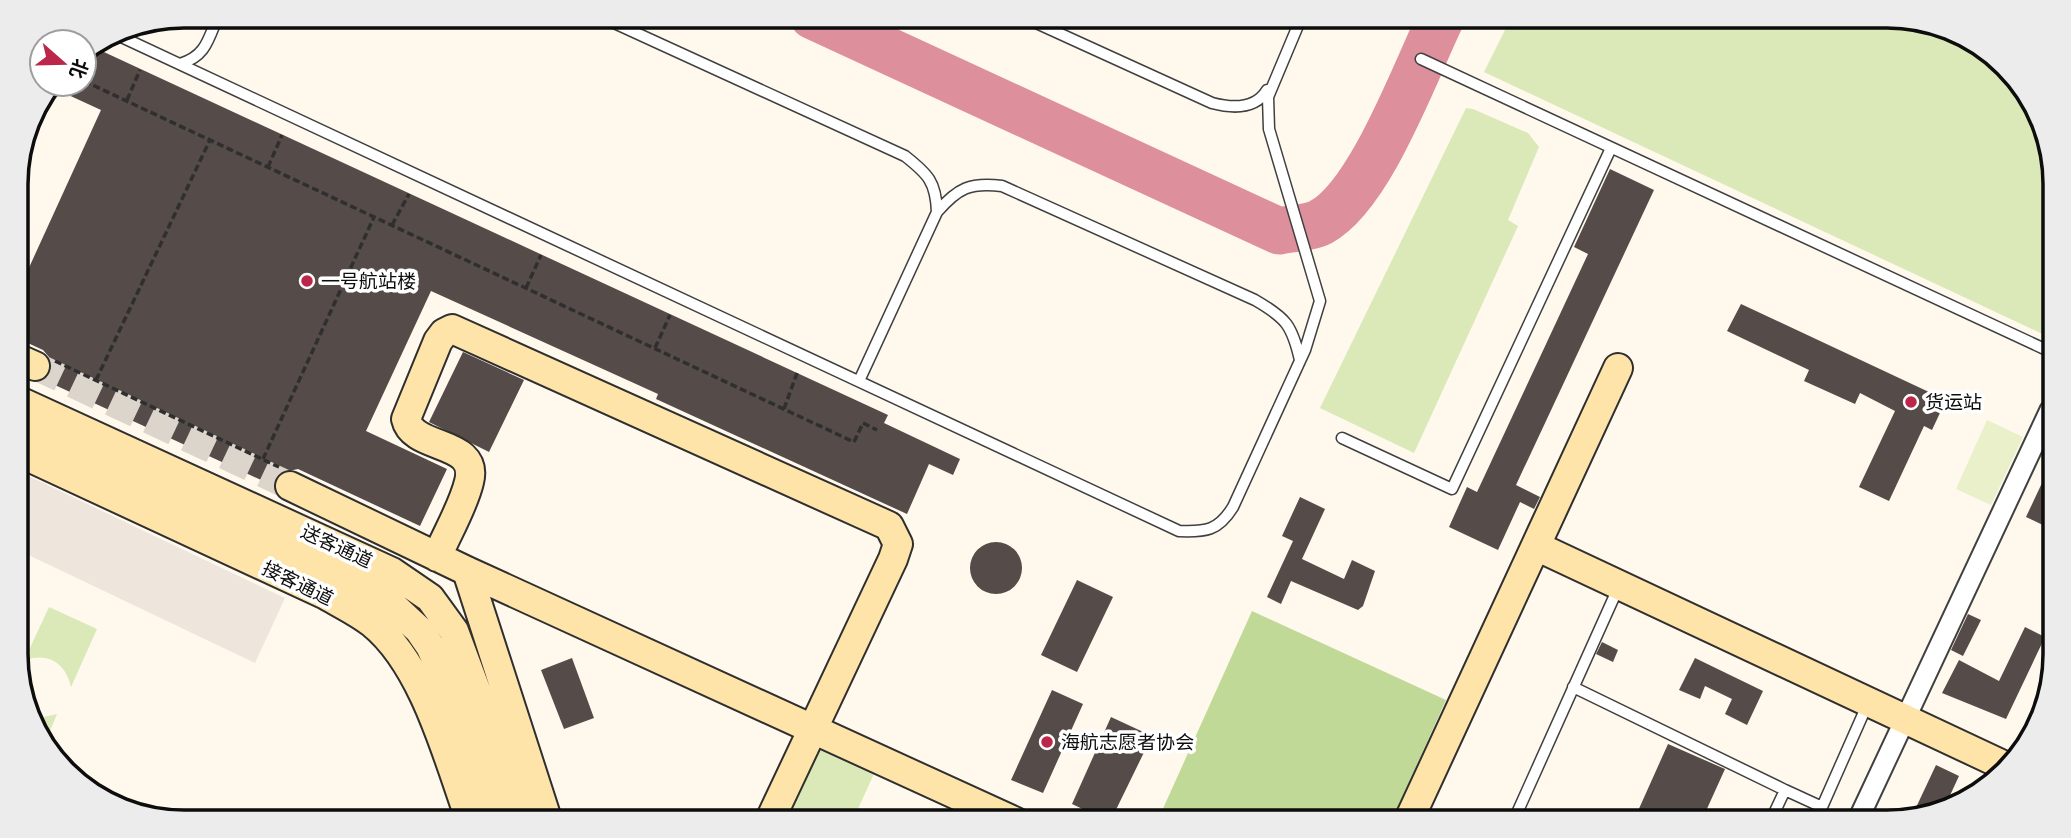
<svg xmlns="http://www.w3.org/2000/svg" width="2071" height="838" font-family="'Source Serif 4','Noto Sans SC',serif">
<rect width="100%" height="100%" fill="#fff8ed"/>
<path fill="#dae9b7" d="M1512,16H1887L1941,25L2020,81L2054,162L2051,338L1484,72Z
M1466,108L1473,109L1528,133L1539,147L1508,220L1518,226L1414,453L1320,408Z
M49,607L97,629L71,687C66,663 47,651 24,661Z
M57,714L46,741L35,719Z
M818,741L877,767L852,822H780Z"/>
<path fill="#c1d996" d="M1252,611L1446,700L1391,822H1157Z"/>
<path fill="#eaf0c9" d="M1987,420L2023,437L1991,505L1956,489Z"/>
<path fill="#eee6dc" d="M18,471L285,598L255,663L18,550Z"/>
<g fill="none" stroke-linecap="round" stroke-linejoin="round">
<path stroke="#de8f9c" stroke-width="47" d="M813,16L1279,231C1292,228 1310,228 1321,222C1371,195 1416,69 1442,16"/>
</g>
<path fill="#554c49" d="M91,46L888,415L884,423L960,459L953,475L929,464L907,514L656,399L658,394L431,291L366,431L447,469L420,526L298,469L280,473L274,486L44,380L50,372L49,357L43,350L17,338V267L27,272L101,110L51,87L53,84H84V51Z
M1610,169L1654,190L1516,485L1540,497L1534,509L1520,502L1498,550L1449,527L1467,487L1477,492L1588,254L1574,247Z
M1741,304L1946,400L1932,430L1924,426L1889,501L1859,487L1895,411L1860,393L1855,404L1804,381L1809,370L1727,331Z
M463,352L524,380L489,452L429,422Z
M2049,468V528L2026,517Z
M1300,497L1325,509L1302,559L1344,579L1352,560L1375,571L1363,606L1358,610L1291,581L1281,604L1267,597L1293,541L1282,536Z
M970 568a26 26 0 1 1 52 0a26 26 0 1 1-52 0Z
M1077,580L1113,597L1077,672L1041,655Z
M1968,614L1981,620L1963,656L1951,650Z
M2025,627L2045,637L2006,719L1942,693L1959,660L1999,681Z
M1602,642L1618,650L1613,662L1596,654Z
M572,658L594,718L564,729L541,670Z
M1695,658L1763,691L1747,725L1725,714L1732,699L1705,686L1700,699L1679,690Z
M1052,690L1083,704L1043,793L1011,780Z
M1111,717L1152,736L1110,822L1072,804Z
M1668,744L1725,769L1701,822H1633Z
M1936,765L1959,776L1946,804L1912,816Z"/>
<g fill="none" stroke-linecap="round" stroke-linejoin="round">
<path stroke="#dbd5cb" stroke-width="28" stroke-dasharray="28 14" stroke-linecap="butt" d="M35,366L290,486"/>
<defs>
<path id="lane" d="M599,16L905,156C928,174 936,182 937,212
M1021,16L1212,103C1231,108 1255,110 1267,90
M113,33L1179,531C1206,532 1218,531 1233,507L1305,350L1320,301L1269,129L1268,97L1302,16
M1421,59L2051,352
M180,64C206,56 208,40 218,16
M859,381L937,212C958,188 970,182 1002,186L1255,300C1286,318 1292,325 1300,360
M1342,438L1452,489L1611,148
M1573,687L1785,790L1770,822
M1785,790L1822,807L1868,703
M1513,822L1619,586"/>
<path id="street" d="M1857,822L2050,410"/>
<path id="secondary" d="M17,358L35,366
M17,400L392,572L430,598L454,631L525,822
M18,424L360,584L392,605L419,630L430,646L441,670L496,822
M18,452L326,595C341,604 358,612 372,623C425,666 448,759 471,822
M290,486L467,571L1016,822
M1536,546L2005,766
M437,557C447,533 463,507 469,482C480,439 413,451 406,419L438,341L444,333L452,329L889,526L898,544L893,559L769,822
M467,571L548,822
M1408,822L1618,368"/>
</defs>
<use href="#lane" stroke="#404040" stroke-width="13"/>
<use href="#street" stroke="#404040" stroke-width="23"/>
<use href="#secondary" stroke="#2f2f2f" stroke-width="32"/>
<path stroke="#2f2f2f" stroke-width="3.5" stroke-dasharray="7 3.5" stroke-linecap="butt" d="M84,81L854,442L863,423L877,430
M127,100L140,70
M268,167L282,135
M392,225L409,194
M526,288L541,255
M655,348L670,315
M55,361L279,467
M96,380L210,140
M784,409L797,373
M263,459L374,217"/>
<use href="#lane" stroke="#fff" stroke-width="10"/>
<use href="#street" stroke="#fff" stroke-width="19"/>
<use href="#secondary" stroke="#fee4a8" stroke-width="28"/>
</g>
<g fill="#bc264a" stroke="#fff" stroke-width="2.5">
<circle cx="307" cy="281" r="7"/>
<circle cx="1911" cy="402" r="7"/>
<circle cx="1047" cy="742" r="7"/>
</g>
<g text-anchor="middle" stroke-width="7" stroke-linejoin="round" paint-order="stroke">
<g font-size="19" fill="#0d0d0d" stroke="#fff" text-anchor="start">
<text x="321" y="288">一号航站楼</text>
<text x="1925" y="409">货运站</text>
<text x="1061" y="749">海航志愿者协会</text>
</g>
<g font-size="19" fill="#0d0d0d" stroke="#fff">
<text transform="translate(337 546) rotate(25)" y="7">送客通道</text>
<text transform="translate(298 583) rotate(26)" y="7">接客通道</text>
</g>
</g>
<path d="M0 0H2071V838H0ZM184 28H1887A156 156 0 0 1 2043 184V654A156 156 0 0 1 1887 810H184A156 156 0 0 1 28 654V184A156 156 0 0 1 184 28Z" fill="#ececec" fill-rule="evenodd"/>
<path fill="none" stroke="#0d0d0d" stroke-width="3.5" d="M184 28H1887A156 156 0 0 1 2043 184V654A156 156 0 0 1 1887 810H184A156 156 0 0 1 28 654V184A156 156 0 0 1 184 28Z"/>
<g transform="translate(63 63) rotate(110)"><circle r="33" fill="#ffffff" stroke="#9e9e9e" stroke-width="2"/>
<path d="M0-5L12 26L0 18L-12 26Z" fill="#bc264a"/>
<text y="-10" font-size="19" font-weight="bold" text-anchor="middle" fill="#0d0d0d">北</text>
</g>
</svg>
